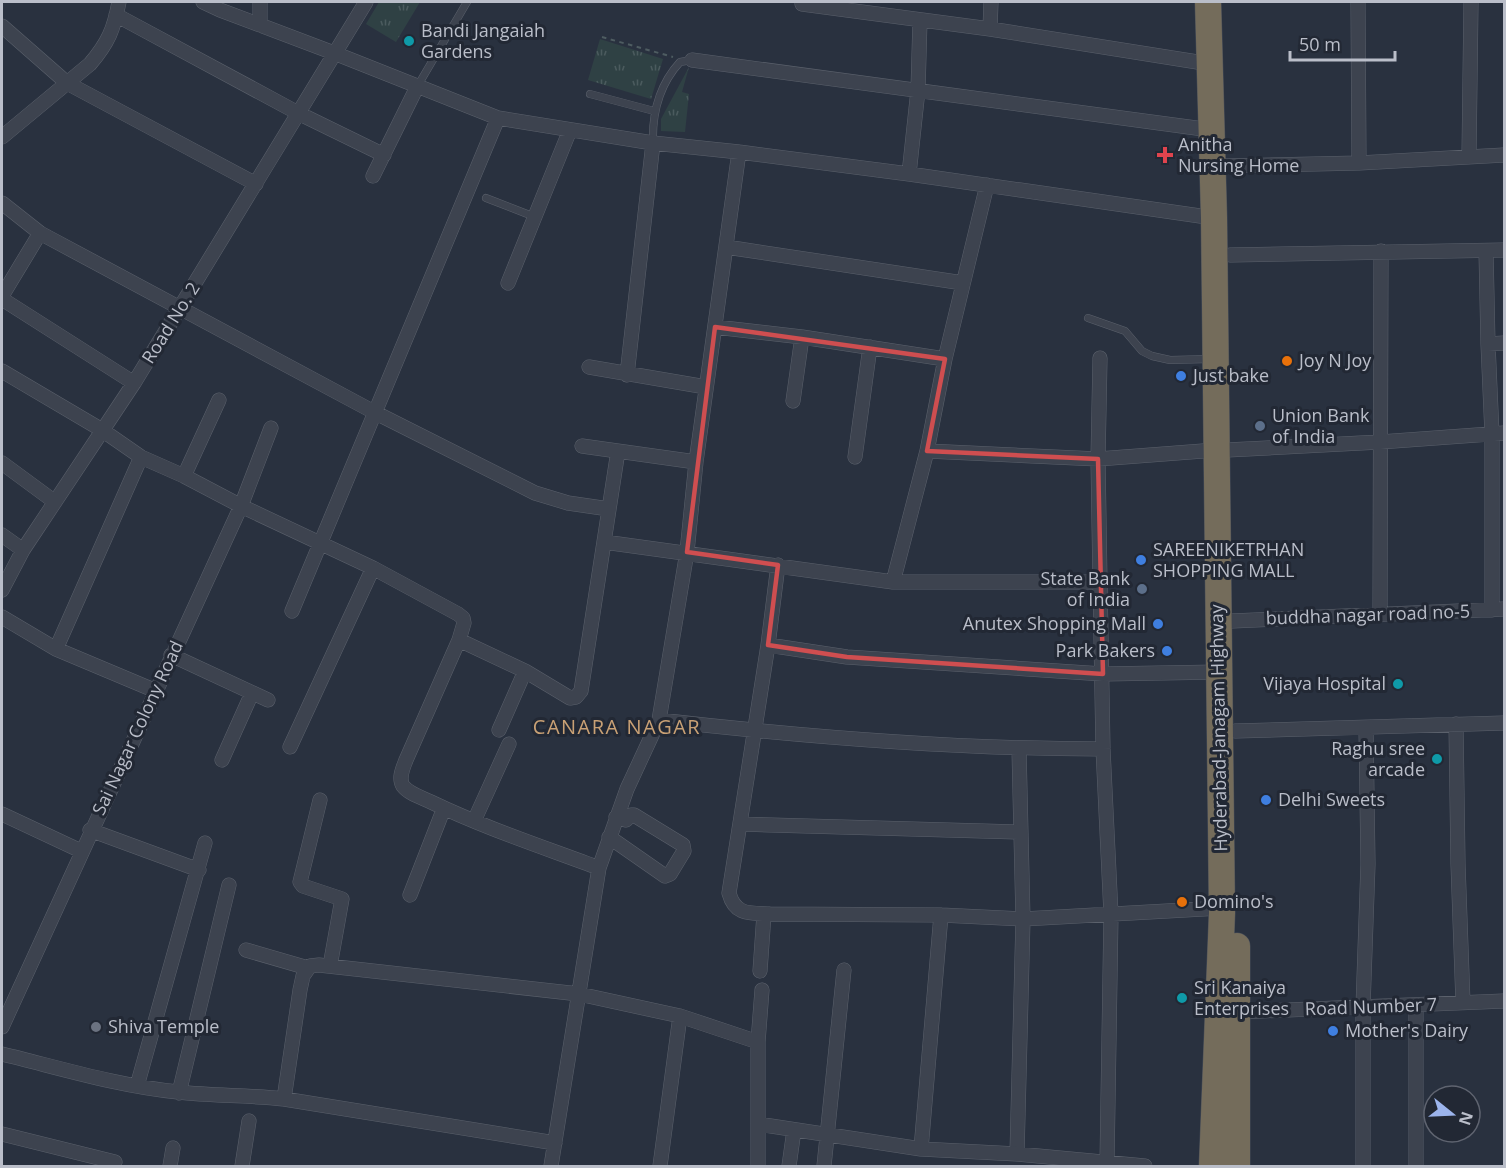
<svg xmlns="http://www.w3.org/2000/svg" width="1506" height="1168" font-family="'Open Sans',sans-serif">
<defs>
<pattern id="grass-tufts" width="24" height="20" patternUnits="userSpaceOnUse" patternTransform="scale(1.5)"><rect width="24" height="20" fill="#2f4144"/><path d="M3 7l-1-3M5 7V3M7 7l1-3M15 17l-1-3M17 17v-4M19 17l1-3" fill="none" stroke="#4b5b5e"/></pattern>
</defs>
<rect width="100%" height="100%" fill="#29313f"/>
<path fill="url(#grass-tufts)" d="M379,2H420L396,42L366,24Z
M600,39L663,59L651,99L588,80Z
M689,67L682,92L689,94L685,132L661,131V119Z"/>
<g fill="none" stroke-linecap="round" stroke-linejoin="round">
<defs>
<path id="lane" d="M417,87L467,2
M590,94L654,111
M653,143C652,112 659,85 680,62L692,60
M486,198L535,217
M1088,318L1125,331L1142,351L1152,356L1170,360L1210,359"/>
<path id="street" d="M203,2L220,10L334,53L498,118L653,143L739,152L909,174L1214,218
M991,2L990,29L1210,64
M1358,2L1359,163
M802,4L990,29
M116,15L298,113L384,155
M260,25V2
M2,26L67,83L256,184
M692,60L1211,130
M2,137L90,64C108,43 114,29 119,2
M1469,156L1471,2
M1225,166L1359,163L1504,155
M909,174L918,90L920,20
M373,176L417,87
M2,203L40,233L374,412L535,493L568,503L609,509
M726,247L963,283
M1486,251L1488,344L1492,434V610
M1230,255L1504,250
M508,283L570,130
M2,296L40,233
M2,299L134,383
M715,327L802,337L945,359
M1488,344L1504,343
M1100,358L1098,459L1100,582L1103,749L1111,914L1107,1163
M589,367L706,387
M2,371L102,430L141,457L184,476L241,506L373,568L458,614L463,618L464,623L459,640L406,760C403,768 398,778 403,786C409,794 423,798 431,802C485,828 543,847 599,868
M627,375L653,143
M793,401L802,337
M582,446L696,462
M1227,450L1380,442L1504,433
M927,451L1098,459L1216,450
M855,457L870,347
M2,463L55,502
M184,476L219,400
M2,535L23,550
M604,542L893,582H1100
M778,565L768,645L729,893C735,916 751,913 770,914L941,915L1023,919L1221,908
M893,582L927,451L945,359L987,185
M2,590L23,550L134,383L366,2
M292,611L498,118
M1380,615L1381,251
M2,617L56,649L156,691
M1232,621L1504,609
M459,640L525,671L570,698L576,697L581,691L618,451
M768,645L847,657L1103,674L1219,672
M56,649L141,457
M171,655L268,700
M659,720C806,737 955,749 1103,749
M1456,724L1458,864L1463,1003
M499,730L525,671
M1235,731L1504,723
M290,747L373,568
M222,760L252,693
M320,800L300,882L303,886L342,899L330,966
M2,814L81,851
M474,821L509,744
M740,824L1020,832
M90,830L199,870
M609,837L665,876L670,874L684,851L683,845L634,815H631L626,820L616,817
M410,895L444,808
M246,950L308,968
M760,971L764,914
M1237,1012L1504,1001
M2,1027L241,506L271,428
M758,1042L762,990
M2,1054C60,1068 118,1086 178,1092C213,1096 249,1095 284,1099L555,1143
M137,1086L205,843
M179,1093L229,885
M284,1099L300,990L303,976L310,966L319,965L579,994L680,1016L758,1042V1166
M758,1124L921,1149L1017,1154L1145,1166
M2,1134L115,1162
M921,1149L941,915
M1017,1154L1023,919L1019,749
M170,1166L173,1148
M242,1166L249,1121
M551,1166L599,868L627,789L659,720L687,552L696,462L739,152
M660,1166L680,1016
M789,1166L794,1130
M824,1166L844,970
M1363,1166V1007L1368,864L1366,728
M1416,1166V1005"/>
<path id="highway" d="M1208,2L1214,218L1222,913L1212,1166
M1237,946V1166"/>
</defs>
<use href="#lane" stroke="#5b616c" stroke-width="8"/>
<use href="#street" stroke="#5b616c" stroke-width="15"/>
<use href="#highway" stroke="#484e59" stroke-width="27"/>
<path stroke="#4e5c61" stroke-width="2" stroke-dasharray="4.5 4.5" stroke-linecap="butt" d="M602,37L673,57"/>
<use href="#lane" stroke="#3d434f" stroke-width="7"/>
<use href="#street" stroke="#3d434f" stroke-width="14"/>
<use href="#highway" stroke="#746c5b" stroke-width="26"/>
</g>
<path fill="none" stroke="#cf4e50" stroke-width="4.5" stroke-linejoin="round" d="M715,327L945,359L927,451L1098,459L1103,674L847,657L768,645L778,565L687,552Z"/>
<g fill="#0f9aa8" stroke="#222834" stroke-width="2">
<circle cx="409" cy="41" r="6"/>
<circle cx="1398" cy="684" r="6"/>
<circle cx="1437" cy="759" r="6"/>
<circle cx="1182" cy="998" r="6"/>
</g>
<path fill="#e0444e" stroke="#222834" stroke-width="2" d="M1162 146h6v6h6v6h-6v6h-6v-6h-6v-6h6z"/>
<g fill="#e8710a" stroke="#222834" stroke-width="2">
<circle cx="1287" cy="361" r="6"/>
<circle cx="1182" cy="902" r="6"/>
</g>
<g fill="#3f7fe0" stroke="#222834" stroke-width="2">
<circle cx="1181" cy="376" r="6"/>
<circle cx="1141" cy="560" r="6"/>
<circle cx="1158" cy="624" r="6"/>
<circle cx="1167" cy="651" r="6"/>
<circle cx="1266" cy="800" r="6"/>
<circle cx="1333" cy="1031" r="6"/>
</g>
<g fill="#5c6f8a" stroke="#222834" stroke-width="2">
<circle cx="1260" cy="426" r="6"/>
<circle cx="1142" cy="589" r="6"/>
</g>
<circle fill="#6b7280" stroke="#222834" stroke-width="2" cx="96" cy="1027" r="6"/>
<g text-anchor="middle" stroke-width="6" stroke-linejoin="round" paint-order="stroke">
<g font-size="18" fill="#babec9" stroke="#222834" text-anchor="start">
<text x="421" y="37">Bandi Jangaiah<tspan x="421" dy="21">Gardens</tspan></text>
<text x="1178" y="151">Anitha<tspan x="1178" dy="21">Nursing Home</tspan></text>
<text x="1299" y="367">Joy N Joy</text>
<text x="1193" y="382">Just bake</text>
<text x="1272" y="422">Union Bank<tspan x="1272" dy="21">of India</tspan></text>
<text x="1153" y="556">SAREENIKETRHAN<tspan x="1153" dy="21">SHOPPING MALL</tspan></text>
<text x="1130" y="585" text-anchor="end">State Bank<tspan x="1130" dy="21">of India</tspan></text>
<text x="1146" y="630" text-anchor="end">Anutex Shopping Mall</text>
<text x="1155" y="657" text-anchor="end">Park Bakers</text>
<text x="1386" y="690" text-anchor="end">Vijaya Hospital</text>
<text x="1425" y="755" text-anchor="end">Raghu sree<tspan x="1425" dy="21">arcade</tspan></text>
<text x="1278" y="806">Delhi Sweets</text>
<text x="1194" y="908">Domino's</text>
<text x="1194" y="994">Sri Kanaiya<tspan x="1194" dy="21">Enterprises</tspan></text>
<text x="108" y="1033">Shiva Temple</text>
<text x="1345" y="1037">Mother's Dairy</text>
</g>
<g font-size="18" fill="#babec9" stroke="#222834">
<text transform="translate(171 323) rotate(-58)" y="6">Road No. 2</text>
<text transform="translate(1368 615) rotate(-2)" y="6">buddha nagar road no-5</text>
<text transform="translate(138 728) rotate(-65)" y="6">Sai Nagar Colony Road</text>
<text transform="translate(1219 728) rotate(-91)" y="6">Hyderabad-Janagam Highway</text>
<text transform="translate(1371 1007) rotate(-2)" y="6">Road Number 7</text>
</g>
<g font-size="20" letter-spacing="1.5" fill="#c9a175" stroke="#222834">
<text x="617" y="734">CANARA NAGAR</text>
</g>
</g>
<rect width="1506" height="1168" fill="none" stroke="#babec9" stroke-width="6"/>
<g transform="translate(1452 1114) rotate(108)"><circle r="28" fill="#222834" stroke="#5f6470" stroke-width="1.5"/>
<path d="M0-4.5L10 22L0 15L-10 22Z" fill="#9cb4ec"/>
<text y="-9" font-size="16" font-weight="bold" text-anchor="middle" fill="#babec9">N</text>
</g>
<path d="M1290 51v9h105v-9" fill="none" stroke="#babec9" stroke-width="3"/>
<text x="1299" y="51" font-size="18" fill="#babec9" stroke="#222834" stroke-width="4.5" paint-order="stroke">50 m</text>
</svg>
